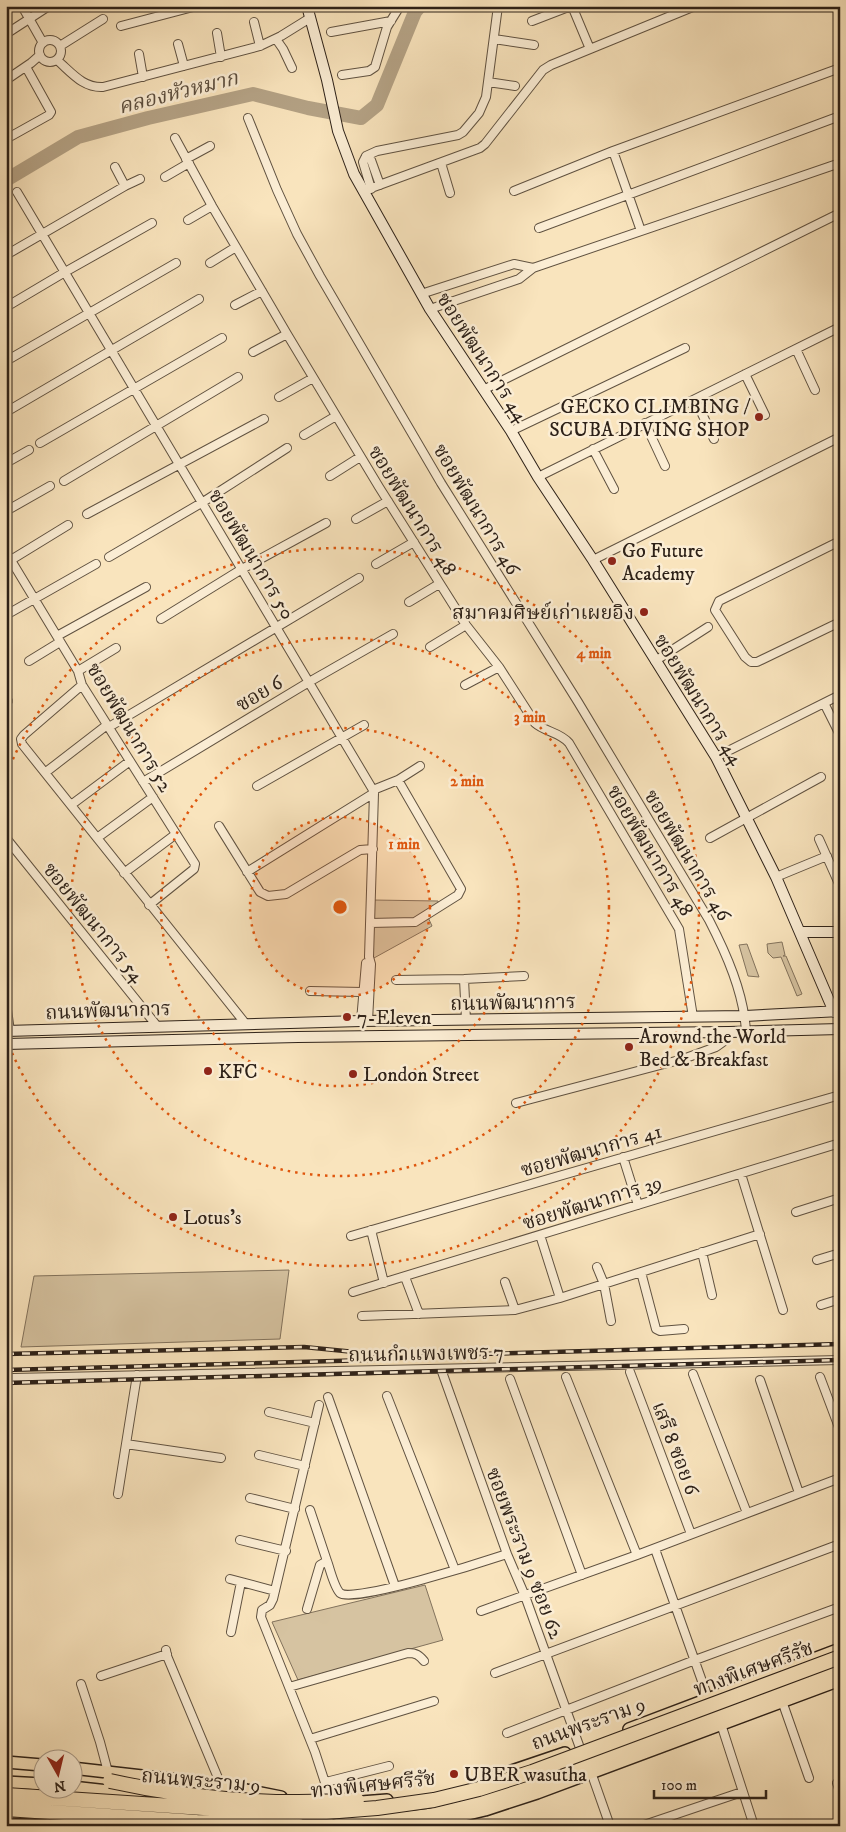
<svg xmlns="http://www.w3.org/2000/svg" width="846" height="1832" font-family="'IM FELL DW Pica','Noto Serif Thai',serif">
<rect width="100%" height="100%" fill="#f9e4bd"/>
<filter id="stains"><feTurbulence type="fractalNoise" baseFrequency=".004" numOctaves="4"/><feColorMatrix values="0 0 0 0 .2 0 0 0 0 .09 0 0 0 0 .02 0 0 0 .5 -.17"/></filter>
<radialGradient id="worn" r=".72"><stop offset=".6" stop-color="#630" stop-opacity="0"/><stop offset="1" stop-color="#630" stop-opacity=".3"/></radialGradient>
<path fill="#d6c3a1" stroke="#82725c" d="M373,900L438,901L440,907L427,915L432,926L374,958L371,953Z
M782,942L785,955L783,956H786L802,994L797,996L781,957L773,958L768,953L767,944Z
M747,944L759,977L748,976L739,945Z
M289,1270L280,1339L21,1347L34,1276Z
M425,1585L443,1640L298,1680L272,1622Z"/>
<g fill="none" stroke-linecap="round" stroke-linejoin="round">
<path stroke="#b4a285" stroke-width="14" d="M6,180L78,137L148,118L253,94L308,108L361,118L377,105L415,12L420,6"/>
<defs>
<path id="street" d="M22,6L43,43
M572,6L590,49
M532,21L571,6
M254,22L260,46
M121,26L197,6
M331,32L391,21
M217,33L221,57
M6,34L49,6
M276,39L283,49L292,68
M494,39L534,45
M39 51a11 11 0 1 1 22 0a11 11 0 1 1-22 0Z
M178,44L184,66
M60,46L103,19
M139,54L143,77
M57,60C72,73 83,88 103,87L260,46L281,36L310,18
M342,75L369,71L375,67L387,27L400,6
M6,80L31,63L40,55
M488,82L515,86
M248,118L277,190L297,234L320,276L441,483L578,702L709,920C726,953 744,993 746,1032
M175,138L212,206L287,334L379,487L466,625L499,667L535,723C545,732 560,732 569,743L679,929L693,1017
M6,139L49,115L51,112L26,67
M613,151L641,231
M366,156L371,160L380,185
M186,159L210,146
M441,163L450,193
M115,167L125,186
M165,177L189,163
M371,189L363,162L366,156L377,151L458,135L463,132L479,113L486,97L498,6
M363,191L480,148L485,144L543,70L551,65L695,6
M514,191L613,151L840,68
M17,192L373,790L374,793L369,957L371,964L368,1021
M188,220L212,206
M539,228L840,116
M6,255L125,186L140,179
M210,263L236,247
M421,294L514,264L533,268
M235,305L262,291
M6,307L65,272L152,223
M430,309L519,279L533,268L840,163
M796,349L815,390
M253,352L287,334
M6,361L176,263
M745,374L765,415
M483,390L840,213
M279,397L313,378
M695,399L714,439
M6,412L199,299
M645,423L665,466
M511,431L685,348
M304,435L336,416
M40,443L222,338
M593,449L614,489
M6,463L29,450
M330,476L360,457
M538,477L840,327
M64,481L238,377
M6,511L50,486
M87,514L264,419
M356,519L388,501
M840,541L719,601L715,610L745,657L751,662H757L840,622
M6,552L78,671L82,685L195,864L194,869L149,905
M109,557L203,502L287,448
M593,560L840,437
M6,563L68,525
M376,564L414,542
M409,602L439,584
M6,615L96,564
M161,619L242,569L326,523
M57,636L146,587
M430,647L466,625
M29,661L60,642
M655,661L708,627
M78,671L116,648
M82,685L24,735L21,739L22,744L245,1023
M465,685L499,667
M6,699L8,701
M824,703L840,735
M109,727L359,578
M716,757L840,695
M46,772L107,725
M143,782L309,682L393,634
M257,786L364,725
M373,790L398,780L420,766
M71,805L130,761
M219,826L260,892L268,896L286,894L360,850L373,849
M6,838L157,1026
M97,838L153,797
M710,838L821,777
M819,839L840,886
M247,872L374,793
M124,873L176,834
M776,877L827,856
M370,923L415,922L458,895L461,889L398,780
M464,979L466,1020
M396,980L464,979L524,976
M310,991L363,992
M6,1003L10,1031
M361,1021L366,963
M516,1103L683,1059L716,1047L723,1042L729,1032
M623,1157L638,1205
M741,1174L783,1310
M796,1212L840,1198
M371,1230L384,1283
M540,1235L560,1298
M351,1236L840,1095
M702,1252L712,1295
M817,1260L840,1253
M597,1267L604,1284L611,1321
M641,1272L656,1329L660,1331L684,1329
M405,1277L419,1314
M505,1282L515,1310
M353,1292L840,1143
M821,1305L840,1299
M362,1316L515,1310L560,1298L760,1234
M441,1369L507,1554L525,1596L580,1748
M630,1372L691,1534
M693,1374L747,1513
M566,1377L637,1555
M820,1377L840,1430
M13,1378L840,1360
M510,1379L582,1575
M760,1380L799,1493
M387,1396L455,1570
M328,1397L395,1586
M319,1405L273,1599L270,1605L262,1610L261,1617L315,1752L332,1804
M269,1412L315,1423
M126,1444L221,1458
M259,1455L305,1466
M118,1494L137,1375
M250,1498L295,1509
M310,1510L327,1561
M240,1540L286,1551
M655,1549L708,1698
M230,1579L275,1591
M307,1609L320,1565L327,1561C330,1569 334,1587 340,1593C352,1604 486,1561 507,1554
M481,1611L637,1555L840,1478
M231,1632L241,1582
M166,1650L167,1656L221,1785
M495,1673L840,1544
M101,1676L167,1654
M81,1684L100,1742L108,1772
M289,1687L408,1653C416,1653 419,1655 424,1661
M782,1701L809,1778
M721,1724L754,1826
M507,1733L695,1660L840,1607
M310,1739L434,1701
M591,1772L610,1826
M326,1782L389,1766
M837,1783L840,1792
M641,1826L742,1792"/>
<path id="secondary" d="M307,6L327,80L338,131L354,174L430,309L511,431L538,477L593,560L716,757L776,877L834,1012
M801,932H840
M6,1031L361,1021L745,1016L840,1011
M6,1044L298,1037L729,1032L840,1029"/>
<path id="primary" d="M629,1729L840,1649
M6,1762L42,1765
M72,1768L221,1785L281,1797
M491,1778L565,1753
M6,1782L42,1784
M72,1787L153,1796
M348,1803L387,1800
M6,1824L45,1826
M418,1826L485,1810L537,1793L840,1680"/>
<path id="highway" d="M337,1826L429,1816L482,1803L533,1786L840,1672"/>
</defs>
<use href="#street" stroke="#605241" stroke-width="10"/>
<use href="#secondary" stroke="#2d2118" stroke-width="12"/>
<use href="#primary" stroke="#2d2118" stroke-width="14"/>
<use href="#highway" stroke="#2d2118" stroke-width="16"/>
<use href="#street" stroke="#fbedd4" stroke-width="8"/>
<use href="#secondary" stroke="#fbedd4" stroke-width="10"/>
<use href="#primary" stroke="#f9e4bd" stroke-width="11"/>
<use href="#highway" stroke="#f9e4bd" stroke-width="14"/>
<defs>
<path id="rail" d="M6,1354L304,1347L375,1354
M6,1370L370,1360L444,1355L840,1344
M6,1383L840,1360"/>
</defs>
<use href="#rail" stroke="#2d2118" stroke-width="4.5"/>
<use href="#rail" stroke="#fbedd4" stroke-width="2.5" stroke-dasharray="8" stroke-linecap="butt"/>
<defs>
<path id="highway-bridge" d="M110,1781C191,1799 274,1806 357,1800
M6,1795L264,1812H326L377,1808L434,1800L479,1789L532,1772L840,1657
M6,1809L197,1822L299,1826"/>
</defs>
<use href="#highway-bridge" stroke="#2d2118" stroke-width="16" stroke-linecap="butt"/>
<use href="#highway-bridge" stroke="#f9e4bd" stroke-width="14"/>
</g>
<circle cx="340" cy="907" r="90" fill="#df560d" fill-opacity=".12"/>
<g fill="none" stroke="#df560d" stroke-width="2.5" stroke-dasharray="2.5 5">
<circle cx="340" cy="907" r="90"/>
<circle cx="340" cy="907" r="179"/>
<circle cx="340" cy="907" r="269"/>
<path d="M7 773A359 359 0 1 1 7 1041"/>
</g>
<g fill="#8f2418" stroke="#fbedd4" stroke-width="2">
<circle cx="759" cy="417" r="5"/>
<circle cx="612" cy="561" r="5"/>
<circle cx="644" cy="612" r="5"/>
<circle cx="347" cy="1017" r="5"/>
<circle cx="629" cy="1047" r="5"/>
<circle cx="208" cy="1071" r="5"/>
<circle cx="353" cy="1074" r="5"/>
<circle cx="173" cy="1217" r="5"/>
<circle cx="454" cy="1774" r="5"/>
</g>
<g text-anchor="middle" stroke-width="5" stroke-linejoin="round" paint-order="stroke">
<g font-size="20" fill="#2d2118" stroke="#fbedd4">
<text transform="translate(483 357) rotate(57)" y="7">ซอยพัฒนาการ 44</text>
<text transform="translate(477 509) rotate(59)" y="7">ซอยพัฒนาการ 46</text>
<text transform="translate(413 510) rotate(58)" y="7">ซอยพัฒนาการ 48</text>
<text transform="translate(252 554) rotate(59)" y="7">ซอยพัฒนาการ 50</text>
<text transform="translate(259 693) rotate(-31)" y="7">ซอย 6</text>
<text transform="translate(699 699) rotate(58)" y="7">ซอยพัฒนาการ 44</text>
<text transform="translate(130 727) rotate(59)" y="7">ซอยพัฒนาการ 52</text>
<text transform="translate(651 850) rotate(59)" y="7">ซอยพัฒนาการ 48</text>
<text transform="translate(688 855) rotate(59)" y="7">ซอยพัฒนาการ 46</text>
<text transform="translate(94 922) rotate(51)" y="7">ซอยพัฒนาการ 54</text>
<text transform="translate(513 1002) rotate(-1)" y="7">ถนนพัฒนาการ</text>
<text transform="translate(108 1010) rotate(-2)" y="7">ถนนพัฒนาการ</text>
<text transform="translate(591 1150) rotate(-16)" y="7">ซอยพัฒนาการ 41</text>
<text transform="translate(592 1202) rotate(-17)" y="7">ซอยพัฒนาการ 39</text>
<text transform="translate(426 1353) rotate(-1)" y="7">ถนนกำแพงเพชร 7</text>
<text transform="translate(676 1448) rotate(69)" y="7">เสรี 8 ซอย 6</text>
<text transform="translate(525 1553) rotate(69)" y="7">ซอยพระราม 9 ซอย 62</text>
<text transform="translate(753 1668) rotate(-20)" y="7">ทางพิเศษศรีรัช</text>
<text transform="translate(588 1723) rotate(-20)" y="7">ถนนพระราม 9</text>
<text transform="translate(201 1780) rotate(5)" y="7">ถนนพระราม 9</text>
<text transform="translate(373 1784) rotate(-6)" y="7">ทางพิเศษศรีรัช</text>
</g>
<g font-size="20" fill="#2d2118" stroke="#fbedd4" text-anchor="start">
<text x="749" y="413" text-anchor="end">GECKO CLIMBING /<tspan x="749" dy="23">SCUBA DIVING SHOP</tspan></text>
<text x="622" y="557">Go Future<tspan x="622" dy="23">Academy</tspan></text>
<text x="634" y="619" text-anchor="end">สมาคมศิษย์เก่าเผยอิง</text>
<text x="357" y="1024">7-Eleven</text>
<text x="639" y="1043">Arownd the World<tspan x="639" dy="23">Bed &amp; Breakfast</tspan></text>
<text x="218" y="1078">KFC</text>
<text x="363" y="1081">London Street</text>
<text x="183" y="1224">Lotus's</text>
<text x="464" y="1781">UBER wasutha</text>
</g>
<g font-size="21" font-style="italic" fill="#5c4e3e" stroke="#fbedd4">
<text transform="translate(178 92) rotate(-14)" y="7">คลองหัวหมาก</text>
</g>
</g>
<circle cx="340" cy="907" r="8" fill="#df560d" stroke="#fbedd4" stroke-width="2.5"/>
<g font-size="15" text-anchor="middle" font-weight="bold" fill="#df560d" stroke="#fbedd4" stroke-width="5" stroke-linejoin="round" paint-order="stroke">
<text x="594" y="658">4 min</text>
<text x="530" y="722">3 min</text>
<text x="467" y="786">2 min</text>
<text x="404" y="849">1 min</text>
</g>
<rect width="846" height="1832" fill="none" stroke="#f9e4bd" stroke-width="25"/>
<rect x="8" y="8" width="831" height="1817" fill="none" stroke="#2d2118" stroke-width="2.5"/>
<rect x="12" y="12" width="821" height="1807" fill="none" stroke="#2d2118"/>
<g transform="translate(58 1774) rotate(172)"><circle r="24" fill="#fbedd4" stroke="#a99b89"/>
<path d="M0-4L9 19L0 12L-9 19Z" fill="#8f2418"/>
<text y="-8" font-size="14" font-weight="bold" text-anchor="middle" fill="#2d2118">N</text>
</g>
<path d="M654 1790v8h112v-8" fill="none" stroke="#2d2118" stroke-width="2.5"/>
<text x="661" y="1790" font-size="15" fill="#2d2118" stroke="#fbedd4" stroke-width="4" paint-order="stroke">100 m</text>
<rect width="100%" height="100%" filter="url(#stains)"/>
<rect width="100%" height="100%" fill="url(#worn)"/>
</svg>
